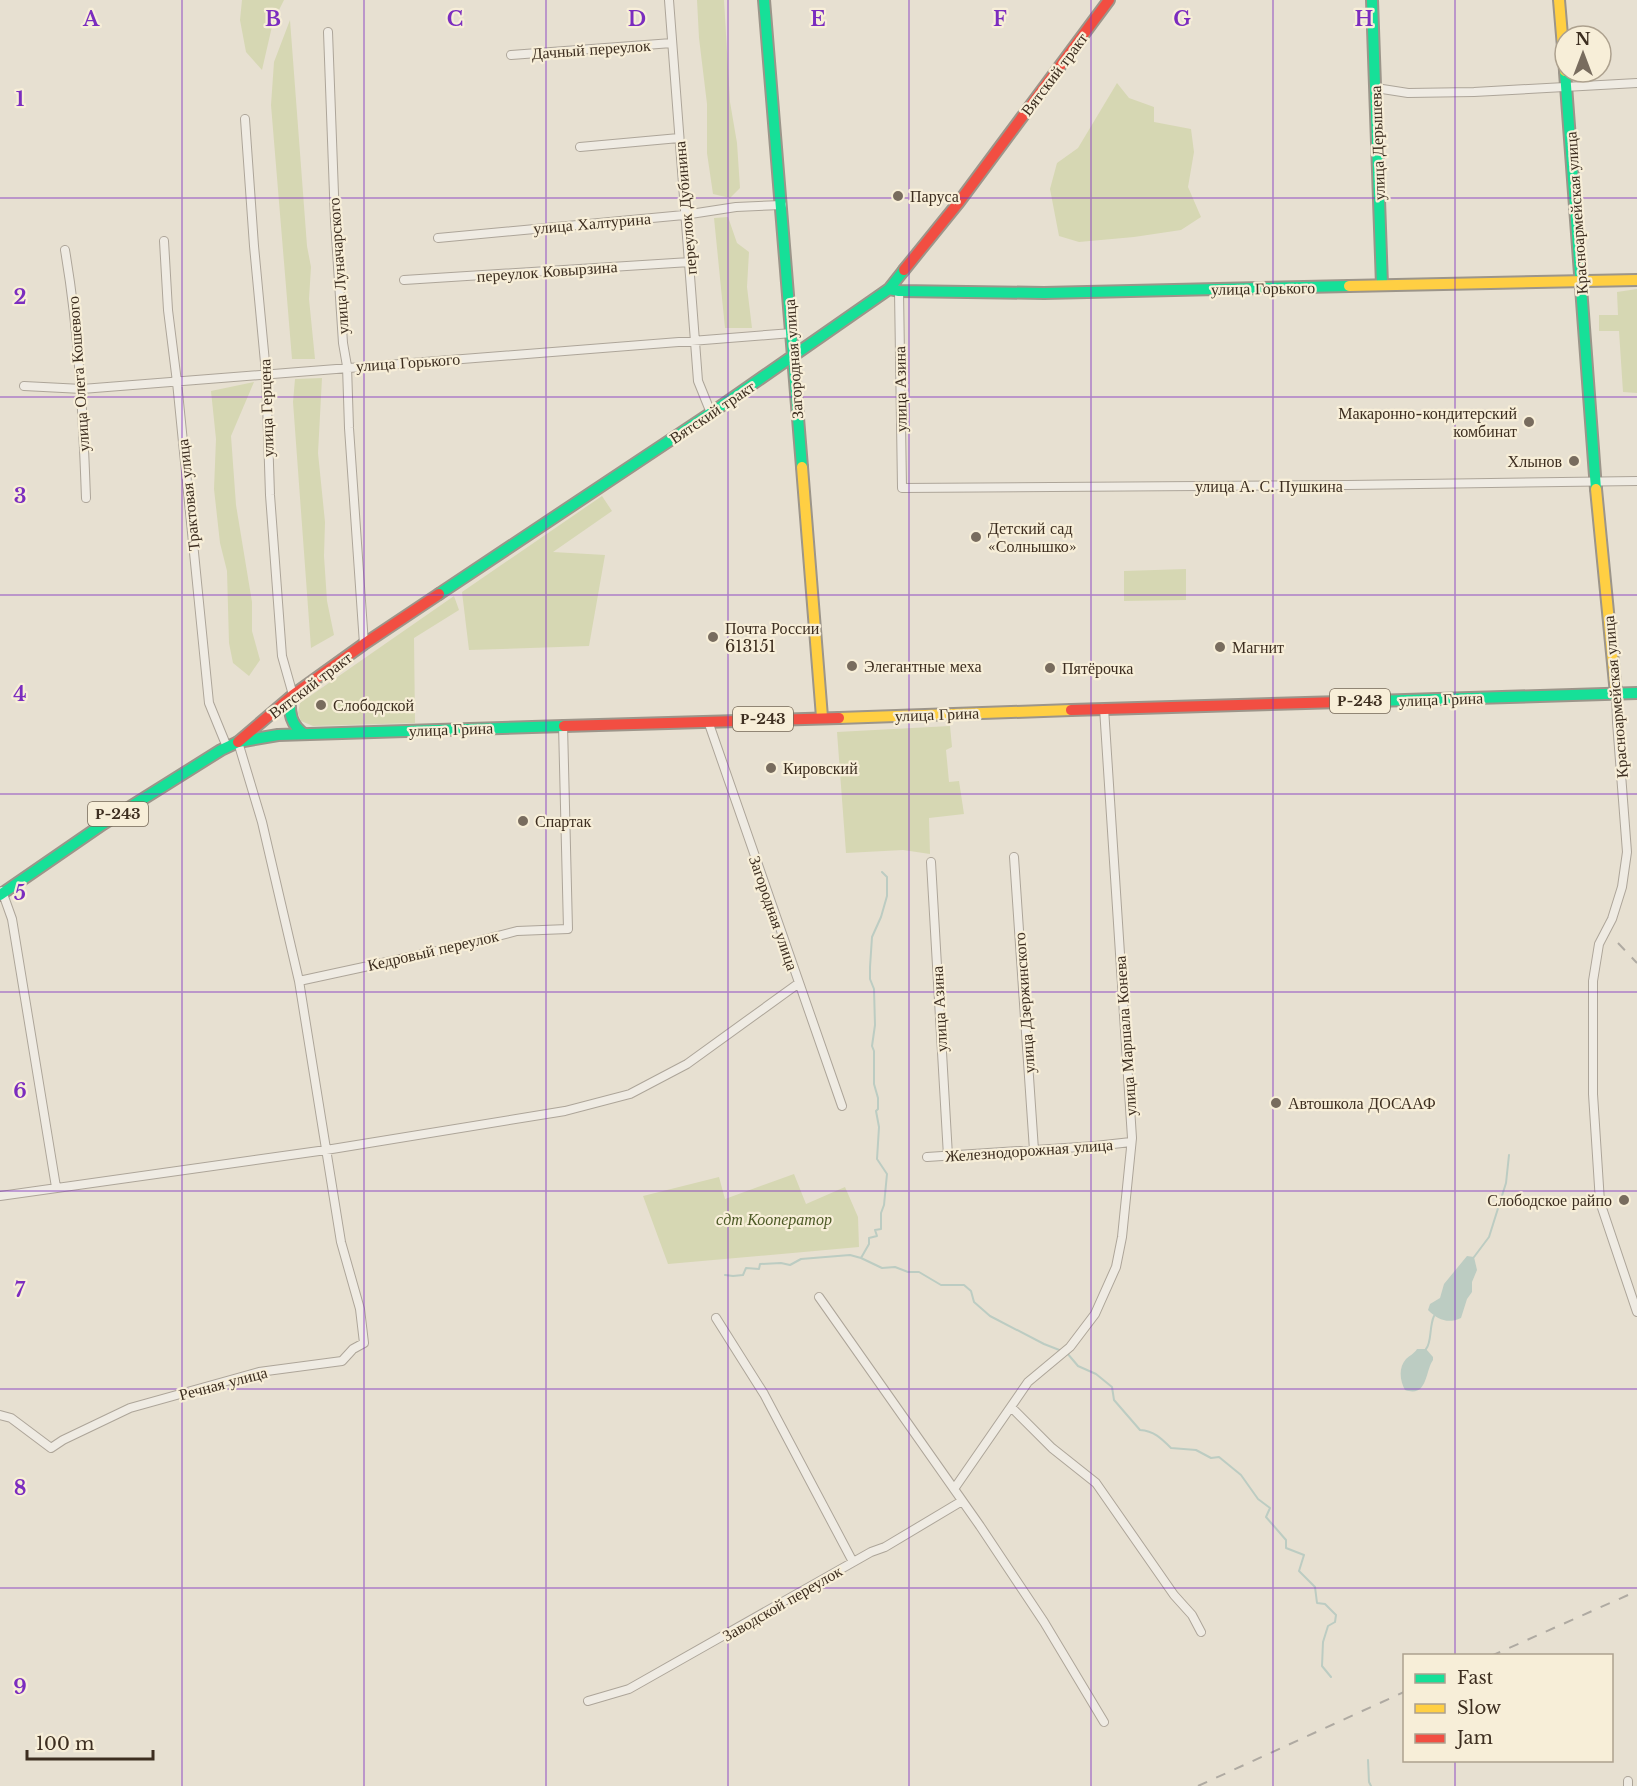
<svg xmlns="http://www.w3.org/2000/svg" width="1637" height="1786" font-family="'Libre Baskerville',serif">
<rect width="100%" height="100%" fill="#e7e0d1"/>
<path fill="#d6d7b3" d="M242,0H284L273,22L262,70L246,52L240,20Z
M697,0H724L730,102L737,143L740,188L730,198L713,194L707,153V104L699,38Z
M290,20L307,246L311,267L309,299L315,359H292L271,105L274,62Z
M1117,83L1129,98L1154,107V122L1191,129L1194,152L1188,187L1201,217L1181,230L1134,237L1079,242L1059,236L1050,189L1057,163L1078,148Z
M728,217L737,243L749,252L747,287L752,328H725L714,218Z
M1637,289V393L1623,392L1619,331H1599V315H1618L1617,292Z
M322,378L318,453L325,522L324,556L327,601L334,635L311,648L293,402L295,379Z
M254,382L231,436L236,505L252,602V631L260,660L249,676L233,663L229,643L227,571L220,543L214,489L216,439L211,391Z
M602,496L612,511L553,552L605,555L589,646L469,650L462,592Z
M1186,569V600L1124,601V571Z
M454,596L459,610L414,638L415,723L313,726L301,721L298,713L300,703Z
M950,726L952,747L946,750L949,782L959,781L964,814L929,818L930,854L903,850L846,853L837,732Z
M794,1174L806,1204L845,1187L858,1217L859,1247L668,1264L643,1196L719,1177L725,1199Z"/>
<path fill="#bcccc2" d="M1467,1256L1474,1257L1477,1270L1472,1282V1292L1467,1299L1461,1318C1448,1324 1438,1320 1428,1310L1430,1304L1440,1298L1444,1284Z
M1417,1349H1426L1433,1357V1360C1425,1371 1428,1398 1405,1390C1400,1381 1398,1368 1406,1359C1410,1355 1414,1354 1417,1349Z"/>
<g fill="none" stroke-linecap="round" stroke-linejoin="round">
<path stroke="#bcccc2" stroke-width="2" d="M1474,1257L1489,1237L1506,1183L1509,1155
M861,1258L869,1244V1238L877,1236L875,1230L881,1229V1213L884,1205L887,1174L877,1159L879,1127L876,1111L878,1109V1098L874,1084V1051L872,1046L875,1025L874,989L870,979V967L872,937L881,917L887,896V877L882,872
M725,1275L733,1276L743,1275L746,1268L759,1269L760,1264L781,1263L790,1265L801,1259L850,1255L861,1258L882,1268L895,1267L908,1272H919L941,1285H964L971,1291L974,1302L990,1316L1044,1344L1067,1353L1078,1366L1096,1374L1112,1387L1114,1400L1140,1430C1154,1431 1161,1438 1171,1448L1196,1450L1211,1458L1219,1457L1241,1475L1258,1499L1270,1508L1266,1517L1286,1540V1548L1304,1555L1299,1571L1315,1587L1317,1603L1325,1604L1336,1615L1335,1622L1328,1626L1323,1642L1322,1666L1331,1677
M1426,1349C1432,1342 1429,1327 1434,1316
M1368,1760L1369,1782L1371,1786"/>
<defs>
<path id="street" d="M669,0L698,381L711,413
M328,32L335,221L343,343L347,366L349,428L364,644
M511,55L672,43
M1376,88L1408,93L1474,92L1637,83
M245,119L254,246L266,373L270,495L282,656L293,695
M580,147L679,138
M438,238L684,215L736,207L782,205
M164,241L168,310L177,382L209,703L227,747
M65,250C79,332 83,415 86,498
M404,280L690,262
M899,291L902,488L1348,485L1637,481
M24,386L82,389L792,333
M1616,694L1617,722L1627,852L1622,887L1612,919L1599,944L1593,981V1094L1600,1202L1637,1312
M708,721L842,1106
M1014,857L1034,1150
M931,862L948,1156
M2,891L12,919L56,1187
M299,981L447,949L517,931L568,929L563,725
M927,1157L1095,1146L1131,1142
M0,1196L326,1150L565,1111L630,1094L687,1064L799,983
M819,1297L980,1526L1044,1622L1104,1722
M716,1318L764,1394L853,1562
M1011,1407L1052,1448L1096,1483L1174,1595L1192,1615L1201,1632
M0,1415L11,1418L51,1448L63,1440L130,1408L259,1372L342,1361L353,1349L364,1343L360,1309L341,1242L299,981L262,822L238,742
M954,1489L1028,1382L1070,1347L1095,1314L1116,1267L1122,1237L1132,1138L1104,708
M588,1701L629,1689L871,1552L885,1547L962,1501
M1628,1781V1786"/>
<path id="fast" d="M764,0L802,467
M1372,0L1382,285
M1565,72L1596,489
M889,289L899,291L1044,293L1349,286
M439,594L711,413L889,289L904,270
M290,698C289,713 291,725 304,734
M1341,702L1637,693
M0,895L103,824L221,750L238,742L278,735L564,726"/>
<path id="slow" d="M1559,0L1565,71
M1349,286L1637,280
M802,467L822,717
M1596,489L1616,694
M839,718L1071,710"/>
<path id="jam" d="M904,270L959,202L1109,0
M1071,710L1341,702
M564,726L839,718
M238,742L293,695L364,644L439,594"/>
</defs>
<use href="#street" stroke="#ada599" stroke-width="10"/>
<use href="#fast" stroke="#9c958a" stroke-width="14"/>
<use href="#slow" stroke="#9c958a" stroke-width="14"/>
<use href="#jam" stroke="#9c958a" stroke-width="14"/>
<use href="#street" stroke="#efebe3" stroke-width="8"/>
<use href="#fast" stroke="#16e098" stroke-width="10"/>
<use href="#slow" stroke="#ffcf43" stroke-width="10"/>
<use href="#jam" stroke="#f24e42" stroke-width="10"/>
<path stroke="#afaaa2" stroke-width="2" stroke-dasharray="10 10" stroke-linecap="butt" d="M1618,943L1637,963
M1491,1656L1637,1591
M1198,1786L1404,1692"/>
</g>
<path fill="none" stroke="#7b2cbf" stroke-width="1.5" stroke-opacity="0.55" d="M182,0V1786M364,0V1786M546,0V1786M728,0V1786M909,0V1786M1091,0V1786M1273,0V1786M1455,0V1656M0,198H1637M0,397H1637M0,595H1637M0,794H1637M0,992H1637M0,1191H1637M0,1389H1637M0,1588H1637M1455,1760V1786"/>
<g fill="#786c5e" stroke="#f7eed8" stroke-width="2">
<circle cx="898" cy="196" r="6"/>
<circle cx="1529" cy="422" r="6"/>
<circle cx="1574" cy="461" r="6"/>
<circle cx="976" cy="537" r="6"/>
<circle cx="713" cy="637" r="6"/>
<circle cx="1220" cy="647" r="6"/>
<circle cx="852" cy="666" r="6"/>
<circle cx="1050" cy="668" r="6"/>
<circle cx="321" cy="705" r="6"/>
<circle cx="771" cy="768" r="6"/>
<circle cx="523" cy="821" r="6"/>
<circle cx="1276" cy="1103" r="6"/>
<circle cx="1624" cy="1200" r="6"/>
</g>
<g text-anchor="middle" stroke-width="4.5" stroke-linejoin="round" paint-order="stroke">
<g fill="#f7eed8" stroke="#756857" stroke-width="1.5">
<rect x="1330" y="689" width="60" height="24" rx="4.5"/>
<rect x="733" y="707" width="60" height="24" rx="4.5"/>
<rect x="88" y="802" width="60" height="24" rx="4.5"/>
</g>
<g font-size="15" font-weight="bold" fill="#3d2e20">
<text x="1360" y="706">Р-243</text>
<text x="763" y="724">Р-243</text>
<text x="118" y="819">Р-243</text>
</g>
<g font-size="16" fill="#3d2e20" stroke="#f7eed8">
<text transform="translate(591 49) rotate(-4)" y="6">Дачный переулок</text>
<text transform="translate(1054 74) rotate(-53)" y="6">Вятский тракт</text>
<text transform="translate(1377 143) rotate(-92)" y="6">улица Дерышева</text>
<text transform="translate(685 208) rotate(-95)" y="6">переулок Дубинина</text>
<text transform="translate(1576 213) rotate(-94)" y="6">Красноармейская улица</text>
<text transform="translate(592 223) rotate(-5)" y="6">улица Халтурина</text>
<text transform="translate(338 266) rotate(-94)" y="6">улица Луначарского</text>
<text transform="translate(547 271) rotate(-4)" y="6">переулок Ковырзина</text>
<text transform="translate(1263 288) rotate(-1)" y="6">улица Горького</text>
<text transform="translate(793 359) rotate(-94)" y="6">Загородная улица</text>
<text transform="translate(408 362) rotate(-4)" y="6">улица Горького</text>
<text transform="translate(78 374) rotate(-94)" y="6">улица Олега Кошевого</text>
<text transform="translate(900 389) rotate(-91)" y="6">улица Азина</text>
<text transform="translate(266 408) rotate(-92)" y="6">улица Герцена</text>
<text transform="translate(712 412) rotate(-34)" y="6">Вятский тракт</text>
<text x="1269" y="492">улица А. С. Пушкина</text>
<text transform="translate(188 495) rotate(-96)" y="6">Трактовая улица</text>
<text transform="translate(310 685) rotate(-37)" y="6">Вятский тракт</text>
<text transform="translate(1615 697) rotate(-95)" y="6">Красноармейская улица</text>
<text transform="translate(1441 699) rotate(-2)" y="6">улица Грина</text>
<text transform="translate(937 714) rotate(-2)" y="6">улица Грина</text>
<text transform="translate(451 729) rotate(-2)" y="6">улица Грина</text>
<text transform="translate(774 913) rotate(71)" y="6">Загородная улица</text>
<text transform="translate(433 950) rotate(-13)" y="6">Кедровый переулок</text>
<text transform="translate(1024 1003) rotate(-94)" y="6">улица Дзержинского</text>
<text transform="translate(939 1009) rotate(-93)" y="6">улица Азина</text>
<text transform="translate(1125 1036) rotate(-94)" y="6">улица Маршала Конева</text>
<text transform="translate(1029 1150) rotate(-4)" y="6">Железнодорожная улица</text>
<text transform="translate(223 1383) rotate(-15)" y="6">Речная улица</text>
<text transform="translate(782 1603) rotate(-30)" y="6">Заводской переулок</text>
</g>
<g font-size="16" fill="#3d2e20" stroke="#f7eed8" text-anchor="start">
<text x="910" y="202">Паруса</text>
<text x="1517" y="419" text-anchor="end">Макаронно-кондитерский<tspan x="1517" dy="18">комбинат</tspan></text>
<text x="1562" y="467" text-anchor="end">Хлынов</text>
<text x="988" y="534">Детский сад<tspan x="988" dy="18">«Солнышко»</tspan></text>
<text x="725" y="634">Почта России<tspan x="725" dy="18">613151</tspan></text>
<text x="1232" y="653">Магнит</text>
<text x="864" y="672">Элегантные меха</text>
<text x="1062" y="674">Пятёрочка</text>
<text x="333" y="711">Слободской</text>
<text x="783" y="774">Кировский</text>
<text x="535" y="827">Спартак</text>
<text x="1288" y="1109">Автошкола ДОСААФ</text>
<text x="1612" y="1206" text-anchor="end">Слободское райпо</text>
</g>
<g font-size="16" font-style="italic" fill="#4d5a26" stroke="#f7eed8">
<text x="774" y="1225">сдт Кооператор</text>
</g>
</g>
<g font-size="20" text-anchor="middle" font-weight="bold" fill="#7b2cbf" stroke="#f7eed8" stroke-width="4.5" stroke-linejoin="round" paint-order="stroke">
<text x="91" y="26">A</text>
<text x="273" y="26">B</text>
<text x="455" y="26">C</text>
<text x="637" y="26">D</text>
<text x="818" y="26">E</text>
<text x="1000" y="26">F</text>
<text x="1182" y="26">G</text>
<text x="1364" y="26">H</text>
<text x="20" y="106">1</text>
<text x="20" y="304">2</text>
<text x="20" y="503">3</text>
<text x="20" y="701">4</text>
<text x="20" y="900">5</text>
<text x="20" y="1098">6</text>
<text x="20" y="1297">7</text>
<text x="20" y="1495">8</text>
<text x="20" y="1694">9</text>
</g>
<rect x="1403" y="1654" width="210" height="108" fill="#f7eed8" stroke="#ada18e" stroke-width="1.5"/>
<rect x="1415" y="1674" width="30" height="9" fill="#16e098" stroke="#ada18e" stroke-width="1.5"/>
<text x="1457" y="1684" font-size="18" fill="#3d2e20">Fast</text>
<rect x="1415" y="1704" width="30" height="9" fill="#ffcf43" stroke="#ada18e" stroke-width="1.5"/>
<text x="1457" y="1714" font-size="18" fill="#3d2e20">Slow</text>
<rect x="1415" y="1734" width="30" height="9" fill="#f24e42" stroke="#ada18e" stroke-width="1.5"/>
<text x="1457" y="1744" font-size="18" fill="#3d2e20">Jam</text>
<g transform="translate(1583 54)"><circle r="28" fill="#f7eed8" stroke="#ada18e" stroke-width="1.5"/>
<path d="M0-4.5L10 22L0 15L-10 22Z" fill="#786c5e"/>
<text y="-9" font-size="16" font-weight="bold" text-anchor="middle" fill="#3d2e20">N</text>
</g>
<path d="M27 1750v9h126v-9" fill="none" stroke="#3d2e20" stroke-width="3"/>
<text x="36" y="1750" font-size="18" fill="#3d2e20" stroke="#f7eed8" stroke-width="4.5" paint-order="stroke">100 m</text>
</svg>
